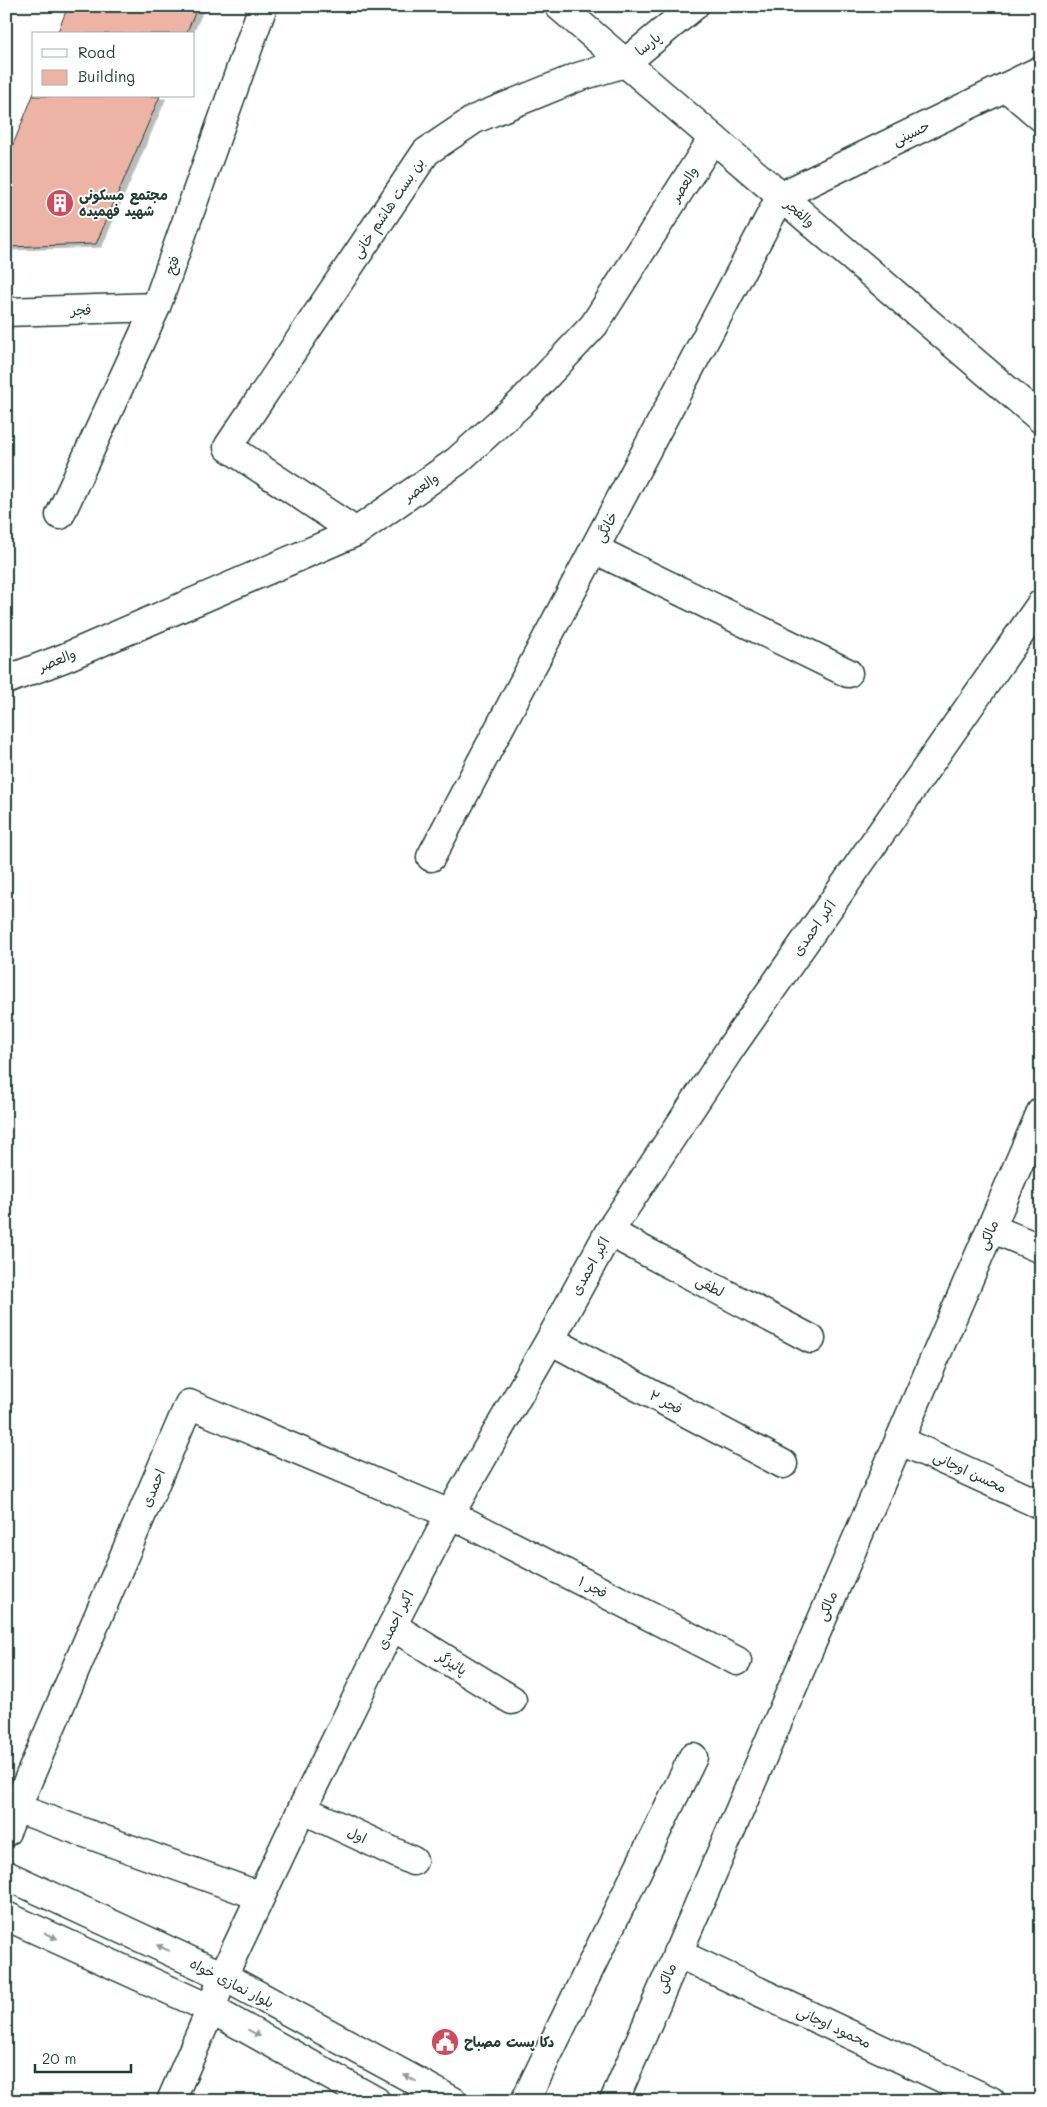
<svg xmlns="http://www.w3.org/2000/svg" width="1047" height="2107" font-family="Mali,'Playpen Sans Arabic',sans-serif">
<defs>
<filter id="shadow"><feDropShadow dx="5.5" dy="3" stdDeviation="0" flood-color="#0004"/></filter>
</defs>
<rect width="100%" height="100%" fill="#fff"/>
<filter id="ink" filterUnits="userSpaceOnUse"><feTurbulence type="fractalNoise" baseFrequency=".02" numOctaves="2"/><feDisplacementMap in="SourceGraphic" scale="10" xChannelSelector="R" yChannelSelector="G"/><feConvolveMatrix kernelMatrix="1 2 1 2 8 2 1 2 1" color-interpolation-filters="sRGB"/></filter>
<g filter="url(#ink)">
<path fill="#edb4a5" stroke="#1f3d34" filter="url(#shadow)" d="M68,6H198L186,34H57Z
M34,93V96H160L96,244L6,247V162Z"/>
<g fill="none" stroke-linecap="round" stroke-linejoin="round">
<defs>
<path id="street" d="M1006,87L1041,117
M6,312L156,307
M60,515L156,307L263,6
M356,532L228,447L426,152L475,119L578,77L625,63
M594,549L848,673
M6,680L64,658L356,532L457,461L520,404L594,325L713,138
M431,857L781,196
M991,1228L1041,1249
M609,1232L811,1339
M550,1340L783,1464
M899,1440L1041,1505
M392,1626L512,1700
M16,1808L260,1896
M302,1809L413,1861
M6,1832L189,1404L450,1514L737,1661
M677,1953L991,2101
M171,2101L211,2009L223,1976L302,1809L392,1626L450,1514L550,1340L609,1232L732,1046L1041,604
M525,2101L693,1757
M614,2101L1041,1112"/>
<path id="secondary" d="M559,6L1041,419
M625,63L694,6
M781,196L1041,70
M6,1875L223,1976L453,2101
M6,1916L211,2009L376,2101"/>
</defs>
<use href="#street" stroke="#1f3d34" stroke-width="31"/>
<use href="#secondary" stroke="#1f3d34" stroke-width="31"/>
<use href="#street" stroke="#fff" stroke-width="28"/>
<use href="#secondary" stroke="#fff" stroke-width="28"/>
</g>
<defs><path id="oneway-solid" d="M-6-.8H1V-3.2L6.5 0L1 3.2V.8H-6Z" transform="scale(1.25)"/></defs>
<g fill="#8f9e9a">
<use href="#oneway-solid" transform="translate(51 1936) rotate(24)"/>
<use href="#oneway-solid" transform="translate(163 1948) rotate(-155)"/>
<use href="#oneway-solid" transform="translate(254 2033) rotate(29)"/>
<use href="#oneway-solid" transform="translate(410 2078) rotate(-152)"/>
</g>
</g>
<defs>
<symbol id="building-disc" viewBox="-11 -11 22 22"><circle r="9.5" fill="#d1495b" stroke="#fff"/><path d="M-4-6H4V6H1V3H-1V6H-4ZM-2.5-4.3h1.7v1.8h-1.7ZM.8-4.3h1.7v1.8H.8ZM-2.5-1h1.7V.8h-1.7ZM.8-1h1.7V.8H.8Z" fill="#fff"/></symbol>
<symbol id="civic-disc" viewBox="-11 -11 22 22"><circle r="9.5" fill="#d1495b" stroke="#fff"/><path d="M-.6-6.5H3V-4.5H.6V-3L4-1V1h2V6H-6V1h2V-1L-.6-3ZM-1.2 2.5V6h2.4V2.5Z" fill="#fff"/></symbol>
</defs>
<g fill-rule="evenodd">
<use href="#building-disc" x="44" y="187" width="32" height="32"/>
<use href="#civic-disc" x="429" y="2026" width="32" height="32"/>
</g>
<g text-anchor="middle" stroke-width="4" stroke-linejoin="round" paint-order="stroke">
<g font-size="14" fill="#1f3d34" stroke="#fff">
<text transform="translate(648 44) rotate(-39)" y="5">پارسا</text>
<text transform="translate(911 133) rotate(-26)" y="5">حسینی</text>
<text transform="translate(684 184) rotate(-58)" y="5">والعصر</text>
<text transform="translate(388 208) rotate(-56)" y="5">بن بست هاشم خانی</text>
<text transform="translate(800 213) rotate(41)" y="5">والفجر</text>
<text transform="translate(172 265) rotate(-71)" y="5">فتح</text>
<text transform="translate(81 310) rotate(-2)" y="5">فجر</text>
<text transform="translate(421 487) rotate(-35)" y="5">والعصر</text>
<text transform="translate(606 527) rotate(-62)" y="5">خانگی</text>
<text transform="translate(57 660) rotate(-22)" y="5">والعصر</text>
<text transform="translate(814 928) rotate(-55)" y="5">اکبر احمدی</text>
<text transform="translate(988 1235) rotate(-67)" y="5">مالکی</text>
<text transform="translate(590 1266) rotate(-61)" y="5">اکبر احمدی</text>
<text transform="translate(710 1286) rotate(28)" y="5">لطفی</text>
<text transform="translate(666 1402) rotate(28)" y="5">فجر ۲</text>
<text transform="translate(970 1472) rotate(25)" y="5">محسن اوجانی</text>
<text transform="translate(153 1488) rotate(-67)" y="5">احمدی</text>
<text transform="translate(593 1587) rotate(27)" y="5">فجر ۱</text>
<text transform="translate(827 1606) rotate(-67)" y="5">مالکی</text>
<text transform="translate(395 1620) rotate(-63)" y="5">اکبر احمدی</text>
<text transform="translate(452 1663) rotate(32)" y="5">پائیزگر</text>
<text transform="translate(357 1835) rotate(25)" y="5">اول</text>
<text transform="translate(666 1978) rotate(-67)" y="5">مالکی</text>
<text transform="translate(232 1983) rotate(27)" y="5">بلوار نمازی خواه</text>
<text transform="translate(834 2027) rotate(25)" y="5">محمود اوجانی</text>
</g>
<g font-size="14" font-weight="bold" fill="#1f3d34" stroke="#fff" text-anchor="start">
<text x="79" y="200">مجتمع مسکونی<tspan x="79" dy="16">شهید فهمیده</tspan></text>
<text x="464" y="2047">دکا پست مصباح</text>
</g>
</g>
<rect width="1047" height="2107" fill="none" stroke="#fff" stroke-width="25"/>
<rect x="12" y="12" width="1022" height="2082" fill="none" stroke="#1f3d34" stroke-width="2" filter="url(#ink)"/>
<rect x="32" y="32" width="162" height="65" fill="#ffffff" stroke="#a5b1ae"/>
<rect x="42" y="49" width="25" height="8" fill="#ffffff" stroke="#a5b1ae"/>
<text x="78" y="58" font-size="15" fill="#1f3d34">Road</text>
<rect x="42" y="70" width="25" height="15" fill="#edb4a5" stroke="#a5b1ae"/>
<text x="78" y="82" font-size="15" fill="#1f3d34">Building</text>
<path d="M35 2064v8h96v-8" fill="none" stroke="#1f3d34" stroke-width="2.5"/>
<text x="42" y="2064" font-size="15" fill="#1f3d34" stroke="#ffffff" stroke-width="4" paint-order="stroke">20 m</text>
</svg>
